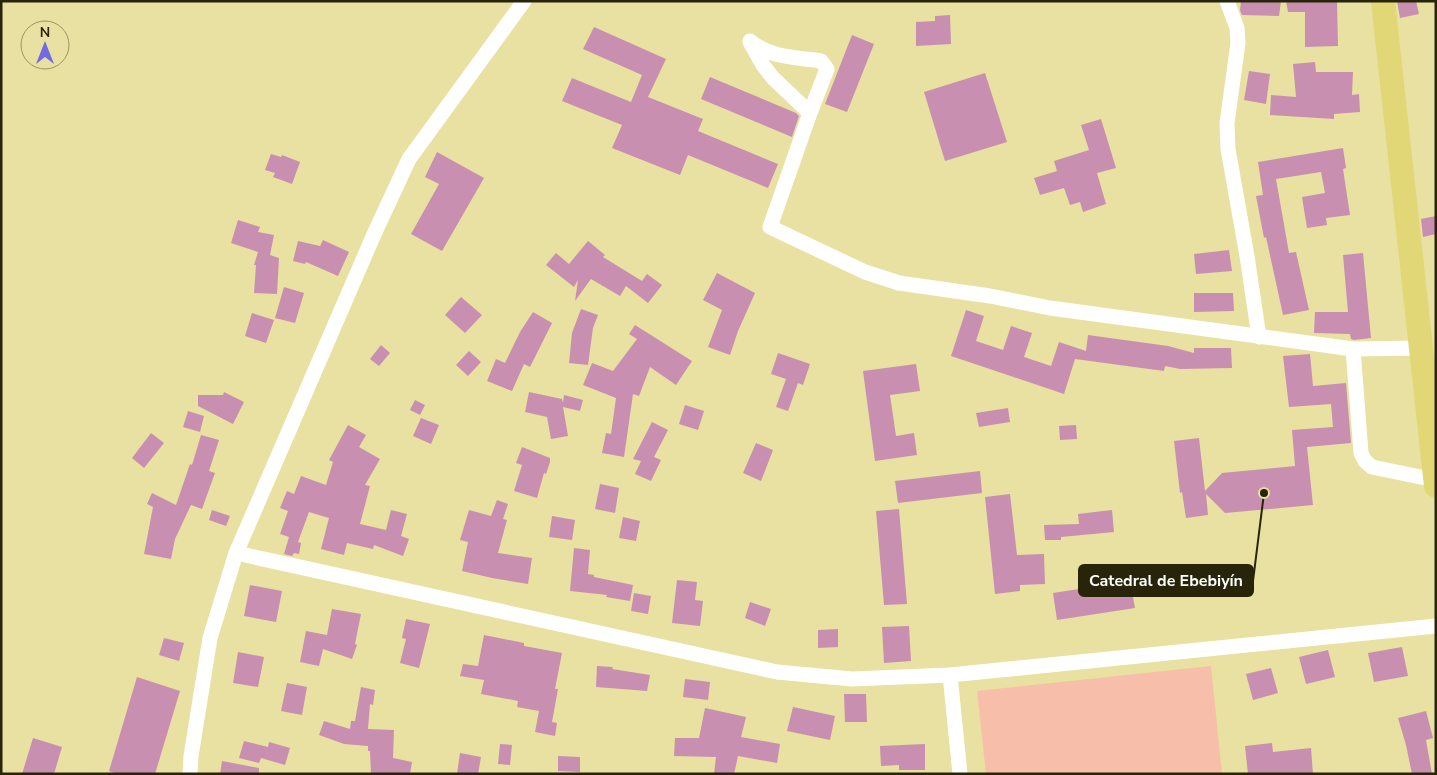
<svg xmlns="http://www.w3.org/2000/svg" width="1437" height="775" font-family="'Nunito Sans',sans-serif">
<rect width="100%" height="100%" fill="#e8e1a1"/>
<path fill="#f7bfa9" d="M1211,666L1222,774H986L977,691Z"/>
<path fill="#c88fb1" d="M1241,1H1281L1279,16L1242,15L1240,10Z
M1286,1H1337L1338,46L1305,47V12H1288Z
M1397,1H1416L1419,14L1400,18Z
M950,15L951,44L916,46V22L935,21V16Z
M594,27L666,59L648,97L703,119L698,131L778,164L768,188L688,155L680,175L612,148L622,125L562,101L572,78L631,102L642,75L583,49Z
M852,35L874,44L847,112L825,104Z
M1315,62L1316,72H1353L1352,95L1359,94L1360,112L1334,114V119L1270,115L1271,95L1296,97L1293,64Z
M1249,71L1270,74L1266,104L1244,100Z
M985,73L1007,142L945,161L924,92Z
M710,77L796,113L799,116L792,137L701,99Z
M1101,119L1116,168L1097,173L1106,204L1083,212L1080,202L1070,205L1064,188L1040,195L1034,178L1057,171L1054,161L1089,150L1081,125Z
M1343,148L1346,168L1343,169L1350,215L1326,218L1327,225L1307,228L1302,197L1325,193L1321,172L1276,179L1289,253L1296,252L1309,310L1283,315L1266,237L1264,238L1256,196L1263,195L1258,162Z
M437,152L484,178L442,251L411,234L439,184L425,177Z
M271,154L281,157L282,155L300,162L292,184L273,177L275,173L265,170Z
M1436,216V234L1423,237L1421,219Z
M238,220L260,227L258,232L274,235L270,255L279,258L277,294L254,293L256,265H254L258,252L231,243Z
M323,240L349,252L338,276L306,262L305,264L293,261L298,241L320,246Z
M588,241L605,255L603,257L642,281L647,274L662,285L648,303L626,286L620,296L591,279L575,301L578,280L574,287L546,265L556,253L569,264Z
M1229,250L1232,271L1196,274L1194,254Z
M1363,253L1371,338L1354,340L1351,339L1350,334L1314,333L1315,312H1348L1343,255Z
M717,273L755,293L738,331L730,355L708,347L722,310L703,300Z
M284,287L304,293L295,323L275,318Z
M1194,293H1233L1234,311L1194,312Z
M461,297L482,315L465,333L445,315Z
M581,309L598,315L593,328L588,365L569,363L572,333Z
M966,310L984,316L976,341L1003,350L1011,326L1032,333L1024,357L1051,366L1059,342L1086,351L1088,335L1168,346L1194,353V348H1231L1232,368L1180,369L1165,366L1164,371L1075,359L1064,394L951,356Z
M533,312L552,323L530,367L524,364L512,391L487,381L496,359L505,363L520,332Z
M252,313L274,320L266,343L245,336Z
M635,325L692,361L676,385L650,367L639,396L633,394L624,457L602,453L606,433L611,434L616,398L583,385L592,363L613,371L637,339L629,334Z
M381,345L390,353L379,366L370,359Z
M469,351L481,362L468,376L456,365Z
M778,353L810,364L803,385L798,383L788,411L776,407L786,379L771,374Z
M1310,354L1313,386L1346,383L1351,443L1307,447L1313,505L1225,513L1206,494L1208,515L1186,518L1182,492L1180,493L1174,441L1199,438L1205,491L1222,473L1295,466L1292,430L1333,427L1331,404L1289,407L1283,356Z
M916,364L920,391L890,395L896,436L914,433L917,455L875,461L863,371Z
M224,392L244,402L233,424L198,406V395H223Z
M529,392L562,399L563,403L564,395L583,400L580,411L563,407L568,436L551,439L547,417L525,412Z
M415,400L425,405L420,415L410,410Z
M685,405L704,411L698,430L679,424Z
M1008,408L1010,422L979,427L976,413Z
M188,411L204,416L200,432L183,427Z
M421,418L439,425L431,444L413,436Z
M652,422L668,430L654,457L661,460L651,481L635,474L641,461L633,459Z
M348,425L366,435L359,447L380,459L365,485L370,486L360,524L386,530L391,510L407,514L401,536L409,539L403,556L374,545L373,549L347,543L344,555L321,549L329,518L309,512L298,542L301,543L299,554L294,553L292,556L284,554L289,537L280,534L288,511L280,508L287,491L294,494L301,476L326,485L333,462L329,460Z
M1076,425L1077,439L1060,440L1059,426Z
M151,433L164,443L144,468L132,458Z
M201,435L219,440L209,471L215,473L202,509L191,505L175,539L171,559L144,554L153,507L147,504L152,493L176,505L190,464L192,465Z
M756,443L773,450L761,481L743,473Z
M522,447L550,458V462L546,474L544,473L537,498L514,491L522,465L516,463Z
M980,471L982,493L898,503L895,481Z
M600,484L619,488L615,513L595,509Z
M1010,494L1017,555L1044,554L1045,584L1020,585V591L995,594L985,497Z
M497,500L508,504L503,519L507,520L498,553L532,558L528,584L492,578L462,571L468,542L460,540L469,510L491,516Z
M899,509L907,604L884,605L876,511Z
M212,510L230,516L226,526L209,520Z
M1112,510L1114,532L1061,537V540H1045L1044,525L1079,524L1078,514Z
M552,516L575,520L572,540L549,537Z
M623,517L640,521L636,541L619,538Z
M574,548L590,550L588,574L594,575V577L633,585L630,601L606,597L607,595L570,591Z
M677,580L697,582L695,600L703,601L700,626L672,623Z
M1130,581L1135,608L1057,620L1053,593Z
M250,585L282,591L276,622L244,616Z
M634,593L651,596L648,614L631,611Z
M750,602L771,609L765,626L745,618Z
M332,609L361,614L355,644L357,645L352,659L323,649L319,666L300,662L306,631L327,635Z
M406,619L430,624L419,668L400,663L406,639L402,638Z
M909,626L911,661L884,663L882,627Z
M838,629V647L818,648V630Z
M484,635L524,643V646L562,653L555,689H558L552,722L557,723L555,736L535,732L539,711L517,707L518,701L481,694L484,680L460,676L463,664L478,666Z
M164,638L184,643L179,661L159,655Z
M1402,647L1408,676L1374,682L1368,653Z
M1328,650L1335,677L1306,684L1299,657Z
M238,652L264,657L258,687L233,683Z
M597,666L613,667L612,669L650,675L647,691L596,687Z
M1271,668L1278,693L1253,700L1246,674Z
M137,677L180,691L155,774H117L109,771Z
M685,679L710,682L708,700L683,697Z
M287,683L307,687L302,715L281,711Z
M361,687L375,690L373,705L370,704L368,729L394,730L393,758L412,762L410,774H371L370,751H368V746L344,744L319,735L324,721L350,729L351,721H355Z
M844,694H866L867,722H845Z
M793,707L835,716L830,740L787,731Z
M705,708L746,717L741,737L780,744L777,763L738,756L734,774H714L716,757L674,756L675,738H699Z
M1426,711L1433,738L1426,740L1432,774H1412L1406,745L1398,718Z
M33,738L62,747L54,774H22Z
M244,741L268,747L269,742L290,748L285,765L261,758L259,763L239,758Z
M1272,743L1273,752L1311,748L1313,774H1248L1245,746Z
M500,744L512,745L510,765L498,764Z
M925,744V770H899V765L881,766L880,746Z
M460,753L481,757L478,774H457Z
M558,756L580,757V772L558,771Z
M222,761L259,768V774H220Z"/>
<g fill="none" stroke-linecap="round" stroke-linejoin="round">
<path stroke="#fff" stroke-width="15" d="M1227,1L1237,28L1238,43L1227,123L1228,149L1247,256L1259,337
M750,41C771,58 794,57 821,61L827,69L810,113L770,227L865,272L899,283L990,296L1050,308L1353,349L1420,348
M750,42L763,65L773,78L810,113
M1353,349L1361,453L1365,461L1372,467L1435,480
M236,553L777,672L852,679L950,675L1436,626
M950,675L960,774
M190,774L191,756L210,638L236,553L375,232L409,159L524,1"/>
<path stroke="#e2d777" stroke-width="24" d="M1383,1L1436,486"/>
</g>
<path fill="none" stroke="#27240a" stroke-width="2" d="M1264 493L1253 581"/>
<circle fill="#27240a" stroke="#e8e1a1" stroke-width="2" cx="1264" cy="493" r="5"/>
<rect fill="#27240a" stroke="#27240a" stroke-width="2" x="1079" y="565" width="174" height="31" rx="5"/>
<g font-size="16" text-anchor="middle" font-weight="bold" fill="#fff">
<text x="1166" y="586">Catedral de Ebebiyín</text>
</g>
<rect width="1437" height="775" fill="none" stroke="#27240a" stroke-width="5"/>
<g transform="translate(45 45)"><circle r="24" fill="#e8e1a1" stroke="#9b9565"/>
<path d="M0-4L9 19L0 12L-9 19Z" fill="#726ae4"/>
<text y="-8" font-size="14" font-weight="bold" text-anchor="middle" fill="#27240a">N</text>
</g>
</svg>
